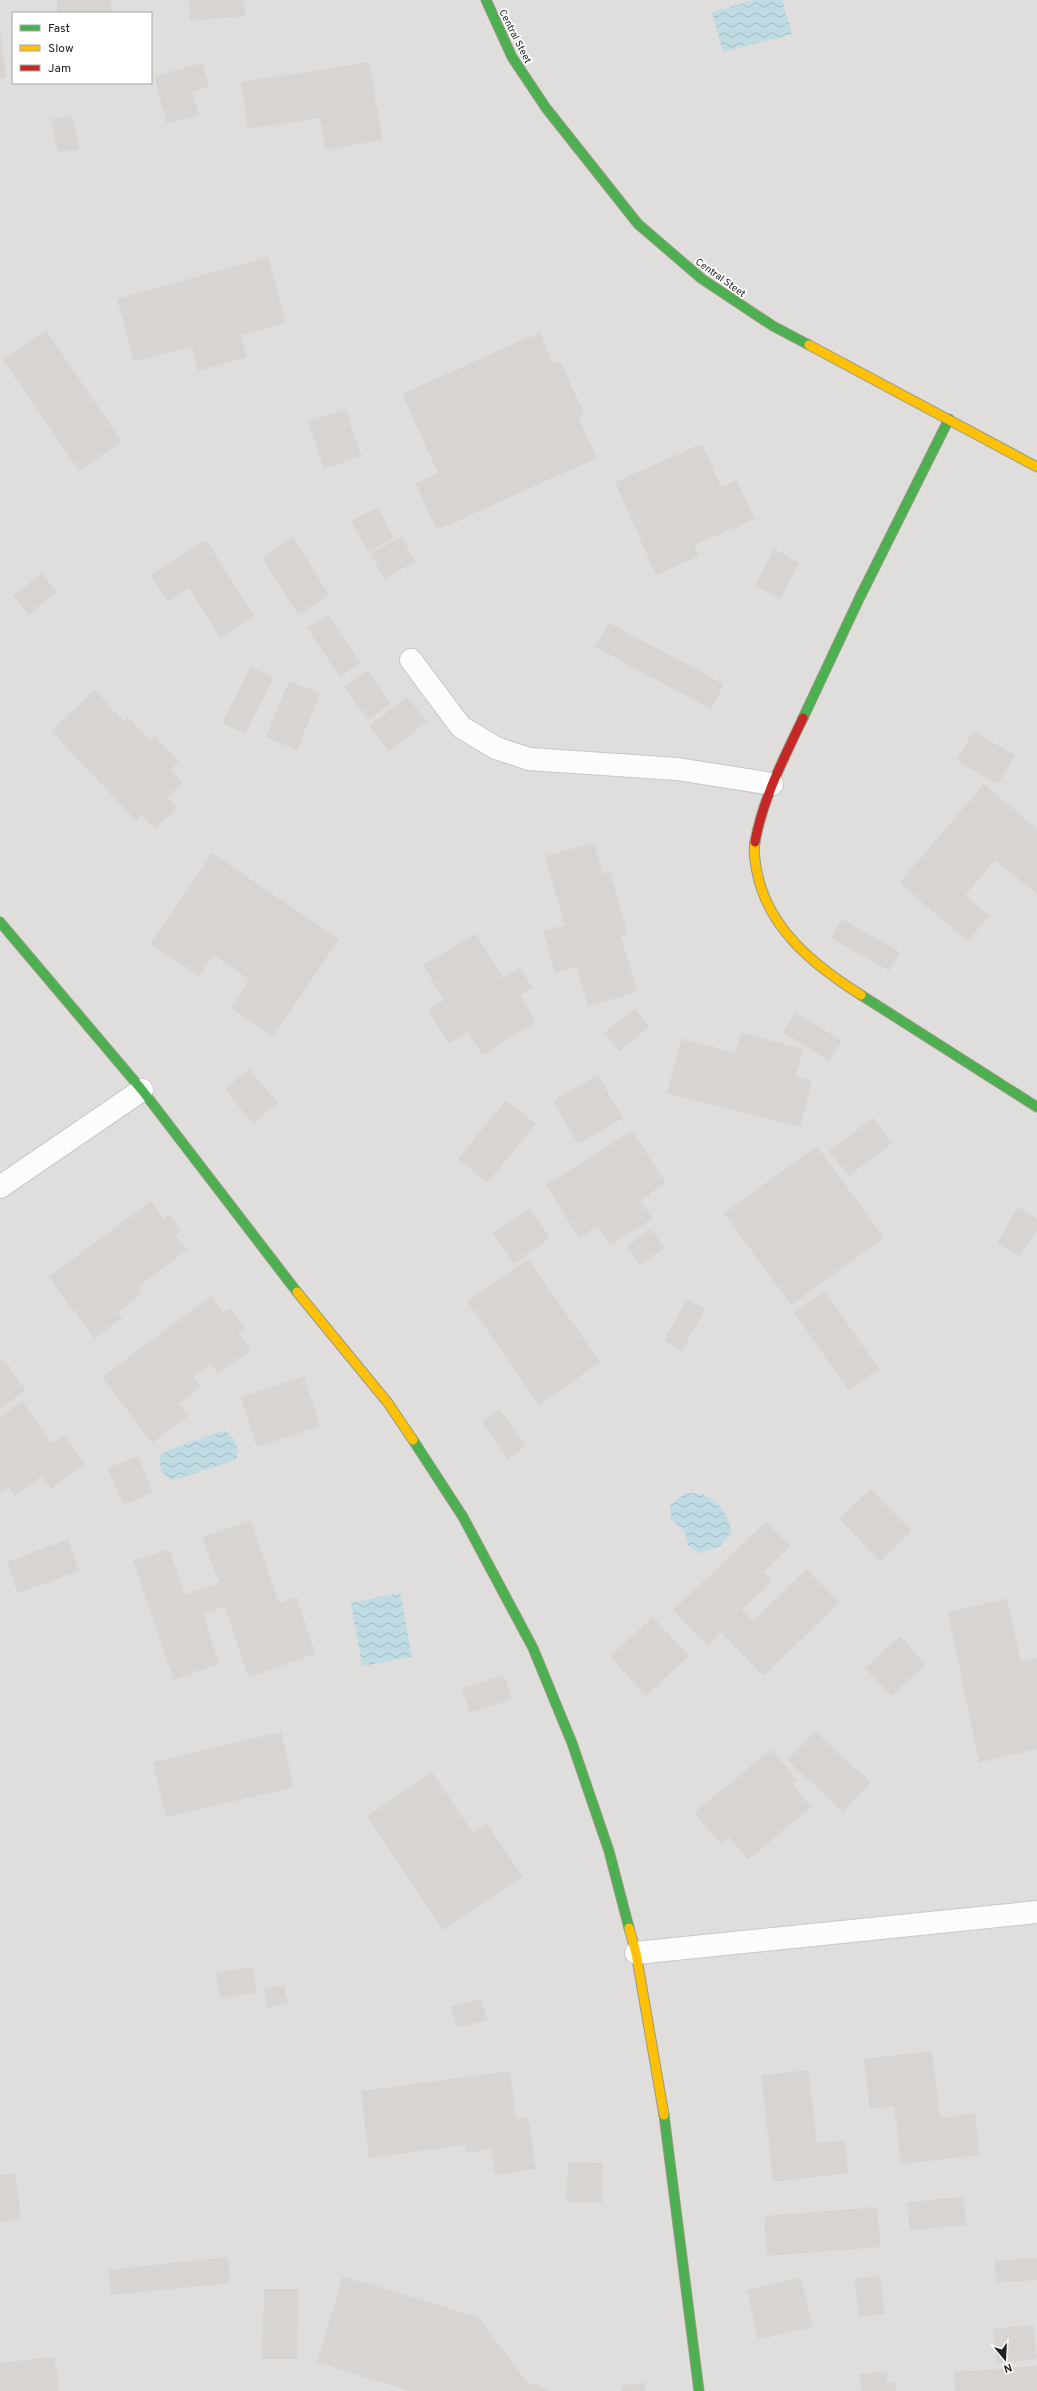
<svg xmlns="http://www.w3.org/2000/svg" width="1037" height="2391" font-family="Overpass,sans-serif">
<defs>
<pattern id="water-waves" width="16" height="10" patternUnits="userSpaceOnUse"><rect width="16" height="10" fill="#bfdbe3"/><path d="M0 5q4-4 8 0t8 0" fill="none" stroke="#a4bcc2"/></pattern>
</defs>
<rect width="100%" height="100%" fill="#f0eeeb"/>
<path fill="#dfdedc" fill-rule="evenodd" d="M0,0H1037V2391H0ZM13,13H151V83H13Z"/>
<path fill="url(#water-waves)" d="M754,0H782L792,34L723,52L712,12Z
M225,1430C234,1439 240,1447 236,1460L174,1480C163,1477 159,1468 160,1456L168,1450Z
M685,1493C714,1492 725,1507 732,1532L720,1546L699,1553L688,1546C686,1532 683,1526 671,1520L670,1505Z
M400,1593L412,1657L362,1666L351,1603Z"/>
<path fill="#d7d4d2" d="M57,0H111L112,13H57Z
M188,0H244L245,16L190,21Z
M0,29L6,77L0,78Z
M370,62L382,140L325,150L320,118L248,129L241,82Z
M203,63L209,87L192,92L199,115L167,124L154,76Z
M72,115L79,149L58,153L51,119Z
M268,257L286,323L241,335L247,357L198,371L192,346L134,362L117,299Z
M46,330L122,442L79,471L3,359Z
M540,332L553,363L560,361L584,414L578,417L597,458L437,530L415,483L438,473L402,394Z
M346,409L361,456L324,469L308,422Z
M702,444L721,487L737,480L754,519L694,545L699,556L656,575L615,482Z
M378,507L394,538L368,552L351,521Z
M293,537L329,595L298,615L262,557Z
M402,537L415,562L384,579L371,553Z
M206,540L254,616L220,638L189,588L168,602L150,575Z
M774,549L799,563L780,599L755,586Z
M42,573L57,592L29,615L13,596Z
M328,615L361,663L340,677L307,628Z
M609,623L724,684L711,709L595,647Z
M251,667L274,678L245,734L222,723Z
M367,670L391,704L368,720L344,687Z
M289,681L320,693L297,750L266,737Z
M95,690L123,721L128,717L150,740L155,736L179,762L170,770L183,783L167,797L177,808L155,829L142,815L136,821L51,731Z
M407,697L427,722L389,751L369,726Z
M973,731L1015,755L998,784L957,761Z
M984,784L1037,829V894L995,860L965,895L989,916L968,941L899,883Z
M594,843L603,874L610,872L628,935L621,936L637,992L588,1006L577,967L555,973L543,931L565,926L545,856Z
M212,853L339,939L273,1037L231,1008L250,980L213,955L199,976L150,944Z
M842,919L900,952L889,971L831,938Z
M476,934L503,978L520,968L533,988L520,995L536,1022L482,1055L468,1032L449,1044L428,1010L444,1000L423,965Z
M635,1009L650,1027L619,1051L604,1033Z
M796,1012L842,1041L829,1061L783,1032Z
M741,1033L803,1049L796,1077L812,1081L800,1127L667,1093L681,1039L735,1053Z
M249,1069L278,1103L253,1124L225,1089Z
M598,1075L623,1118L578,1144L553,1101Z
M506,1100L536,1124L487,1183L458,1159Z
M872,1118L892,1143L849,1176L829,1151Z
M632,1131L666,1183L640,1200L653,1219L610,1245L598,1226L579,1238L546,1185Z
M817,1146L884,1238L791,1305L724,1213Z
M151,1201L163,1219L169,1214L181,1230L175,1235L187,1250L137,1288L141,1294L118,1312L122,1318L95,1339L48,1277Z
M1018,1207L1037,1219V1230L1020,1257L997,1243Z
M530,1208L550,1238L514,1264L493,1233Z
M651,1229L665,1248L640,1265L627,1246Z
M528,1259L600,1362L539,1405L467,1301Z
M825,1291L879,1369L848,1390L794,1312Z
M211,1296L223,1313L230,1308L245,1328L238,1332L251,1350L218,1374L211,1364L193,1377L201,1387L179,1404L188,1416L152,1443L102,1377Z
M687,1299L705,1309L682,1351L664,1341Z
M2,1358L26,1390L0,1409V1359Z
M304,1376L320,1426L257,1447L241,1397Z
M22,1401L52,1443L64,1435L85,1464L51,1489L42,1476L15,1496L9,1487L0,1494V1417Z
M499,1409L526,1446L508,1459L482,1422Z
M138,1456L153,1493L123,1505L108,1468Z
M871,1489L912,1531L880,1561L839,1519Z
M251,1521L279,1603L296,1597L315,1654L248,1677L225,1607L203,1614L219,1664L174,1680L133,1561L169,1549L185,1595L219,1583L202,1537Z
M766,1522L790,1546L763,1572L772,1581L742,1610L753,1621L807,1569L839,1603L763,1676L721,1632L707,1646L673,1610Z
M68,1539L79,1571L18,1593L7,1562Z
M1007,1599L1021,1662L1037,1658V1749L979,1762L948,1612Z
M653,1617L689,1656L646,1696L610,1656Z
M900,1636L926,1665L891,1696L865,1668Z
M504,1675L512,1699L470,1713L462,1689Z
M815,1731L871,1783L843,1812L787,1760Z
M281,1732L294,1787L166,1817L153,1762Z
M771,1749L797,1780L792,1784L811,1807L748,1860L729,1837L721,1844L694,1813Z
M432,1772L473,1833L487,1824L523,1877L443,1930L367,1816Z
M252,1967L257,1992L220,1998L216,1973Z
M284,1985L288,2003L268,2008L264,1989Z
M481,1999L487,2020L457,2028L451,2007Z
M932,2051L940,2118L975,2113L979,2155L901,2164L894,2106L870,2109L864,2059Z
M808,2070L817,2143L845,2140L848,2173L773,2182L761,2075Z
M510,2071L516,2119L528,2117L536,2169L495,2175L491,2149L466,2153L465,2145L369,2158L361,2091Z
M568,2162L603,2163L602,2203L566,2202Z
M15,2173L21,2219L0,2222V2175Z
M964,2197L966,2225L910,2230L907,2202Z
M877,2207L881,2247L767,2256L764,2216Z
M228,2257L230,2283L111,2295L108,2270Z
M1037,2258V2280L996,2282L995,2261Z
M880,2275L885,2314L859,2317L854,2279Z
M343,2276L478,2317L527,2382L549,2391H409L317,2362Z
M801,2277L813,2327L758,2339L747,2290Z
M264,2289H298L297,2359H262Z
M1033,2325L1037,2359L997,2363L993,2329Z
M55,2357L59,2391H0V2363Z
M1037,2366V2391H955L954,2372Z
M887,2371L888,2383L895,2382L896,2391H861L859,2374Z
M644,2382L645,2391H622L621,2386Z"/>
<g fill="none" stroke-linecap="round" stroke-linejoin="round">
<defs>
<path id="street" d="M411,660L461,727L496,748L529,759L677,769L772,784
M0,1187L142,1090
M636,1953L1037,1912"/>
<path id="fast" d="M486,0L512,57L546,108L638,224L702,279L773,326L809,345
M803,718L859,599L949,419
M0,922L142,1090L297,1292
M861,995L1037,1107
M413,1440L463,1517L533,1648L572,1743L609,1851L629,1928
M664,2115L699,2391"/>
<path id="slow" d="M809,345L1037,467
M755,842C753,853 755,861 757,872C768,929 815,966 861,995
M297,1292L388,1403L413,1440
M629,1928L636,1953L664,2115"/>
<path id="jam" d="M755,842C763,798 784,758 803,718"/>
</defs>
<use href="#street" stroke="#c9c8c7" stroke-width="24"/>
<use href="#fast" stroke="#999a82" stroke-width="11"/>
<use href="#slow" stroke="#999a82" stroke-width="11"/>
<use href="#jam" stroke="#999a82" stroke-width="11"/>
<use href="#street" stroke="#fdfcfc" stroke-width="22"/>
<use href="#fast" stroke="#4caf50" stroke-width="9"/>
<use href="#slow" stroke="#ffc107" stroke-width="9"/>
<use href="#jam" stroke="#c62828" stroke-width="9"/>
</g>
<g text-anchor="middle" stroke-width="3.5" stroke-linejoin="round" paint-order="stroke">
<g font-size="10" fill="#222" stroke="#fff">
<text transform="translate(516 36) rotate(63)" y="4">Central Steet</text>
<text transform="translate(721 277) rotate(36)" y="4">Central Steet</text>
</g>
</g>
<rect x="12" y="12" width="140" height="72" fill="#ffffff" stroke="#a7a7a7"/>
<rect x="20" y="25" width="20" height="6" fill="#4caf50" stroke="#a7a7a7"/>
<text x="48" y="32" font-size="12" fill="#222222">Fast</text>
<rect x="20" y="45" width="20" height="6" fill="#ffc107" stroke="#a7a7a7"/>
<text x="48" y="52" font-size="12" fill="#222222">Slow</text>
<rect x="20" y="65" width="20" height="6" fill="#c62828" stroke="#a7a7a7"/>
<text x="48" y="72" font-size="12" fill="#222222">Jam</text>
<g transform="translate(1005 2359) rotate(162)" stroke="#ffffff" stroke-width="3" paint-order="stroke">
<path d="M0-3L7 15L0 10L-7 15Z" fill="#222222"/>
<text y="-6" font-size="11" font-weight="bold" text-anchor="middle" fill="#222222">N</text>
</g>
</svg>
